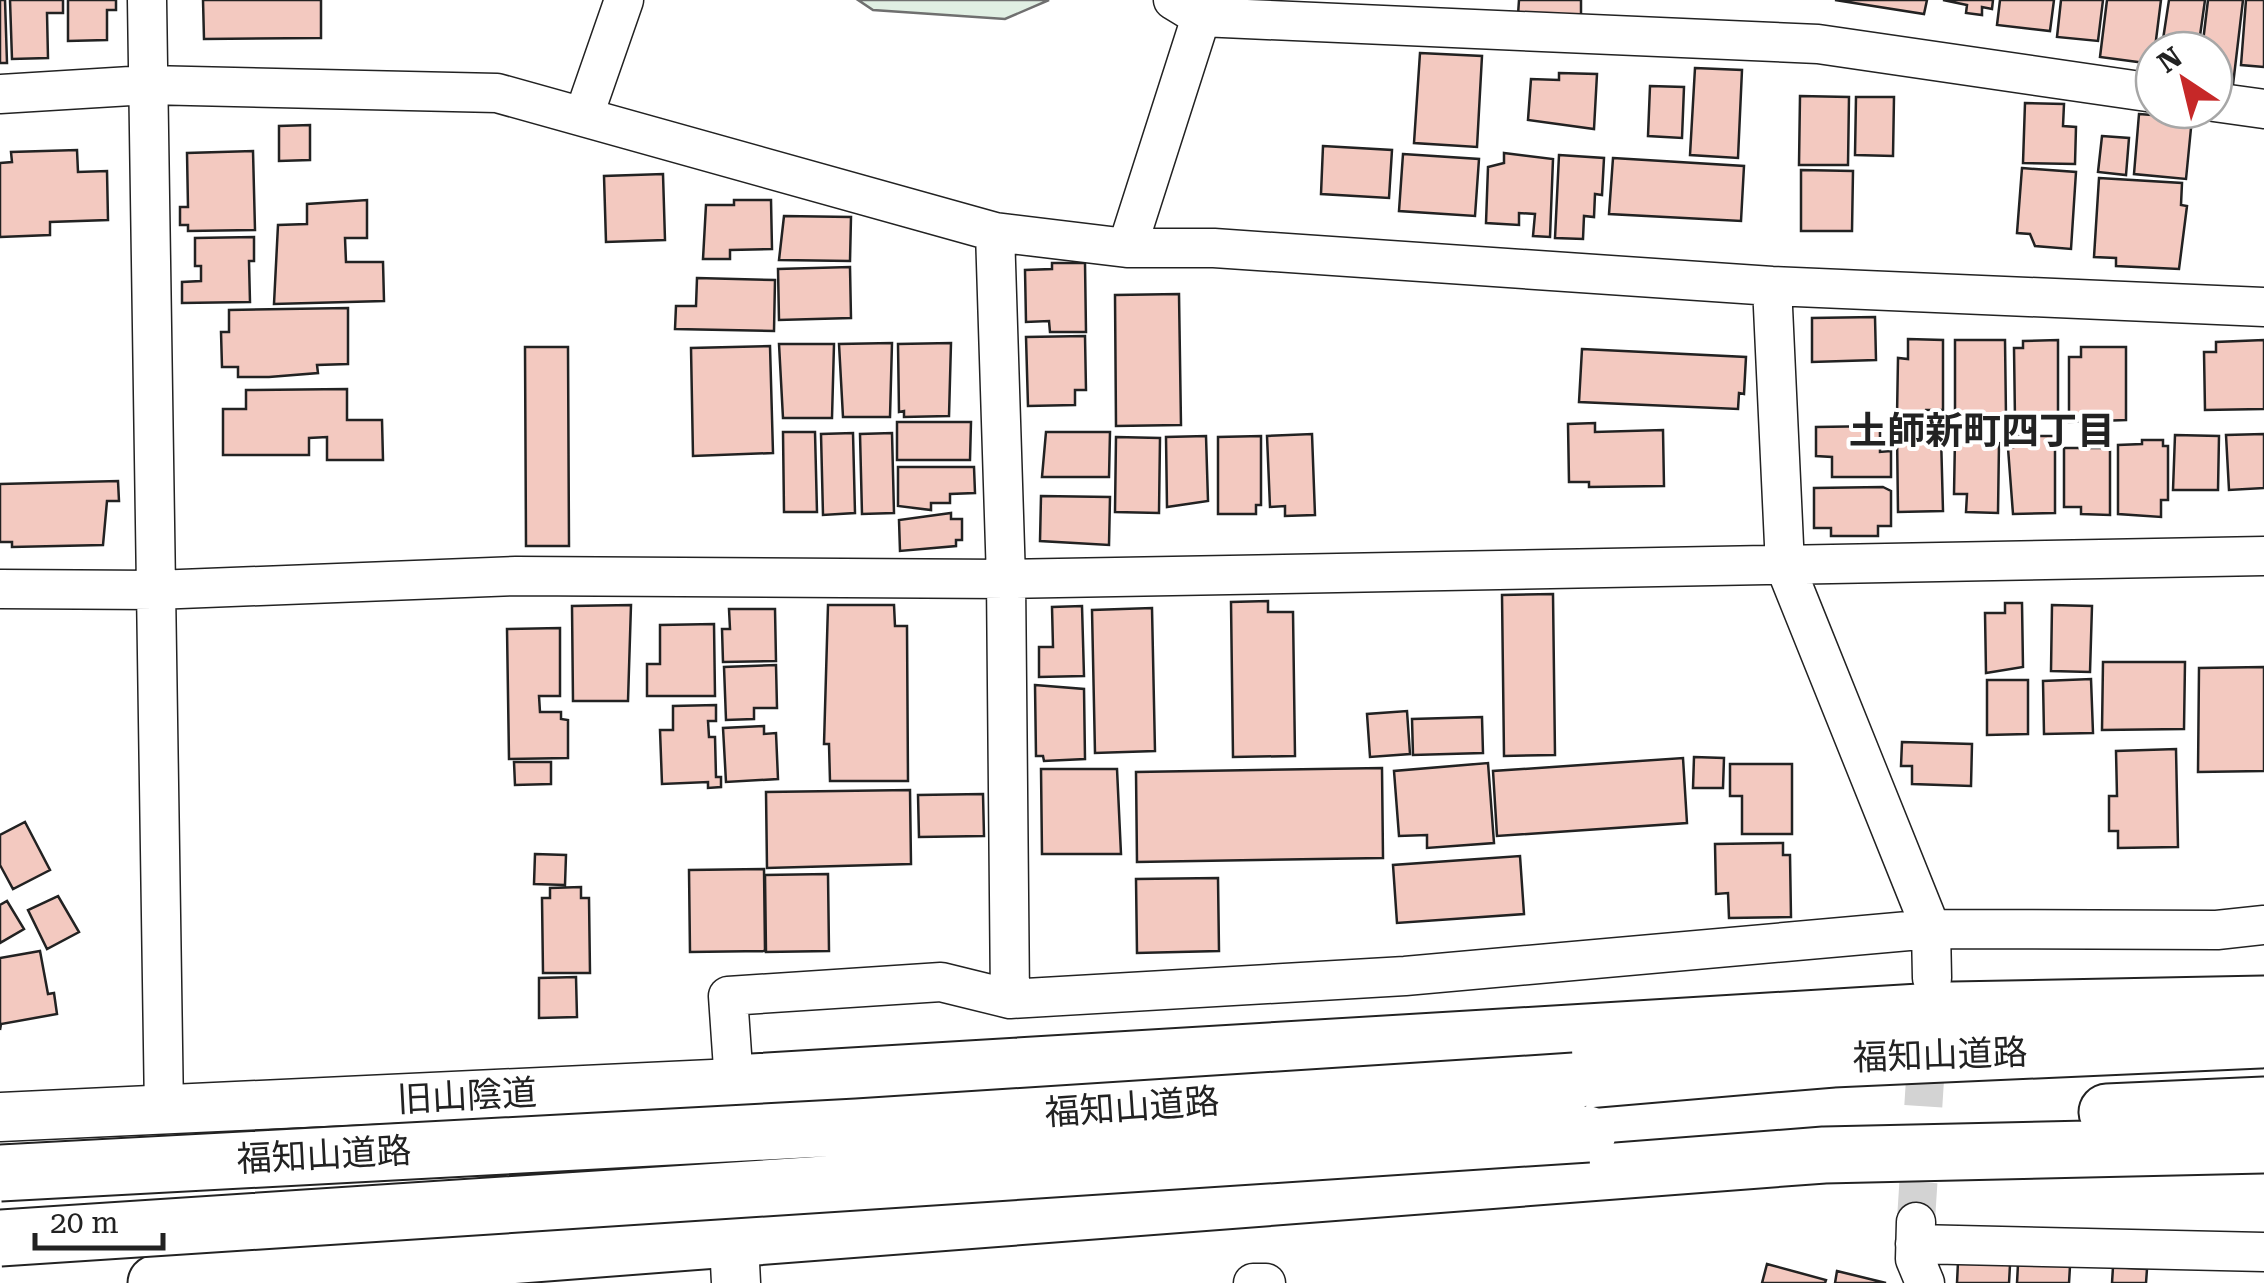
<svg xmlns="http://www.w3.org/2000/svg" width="2264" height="1283" font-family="'Roboto Serif','Noto Sans JP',serif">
<rect width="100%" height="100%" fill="#fff"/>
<path fill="#e0efe3" stroke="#6f6f6f" stroke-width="2.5" d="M858,0H1049L1005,19L873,10Z"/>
<path fill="#f3c9c0" stroke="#222" stroke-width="2.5" d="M0,0H5L7,63H0Z
M10,0H63V13H47L48,58L12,59Z
M68,0H116V10H107V40L68,41Z
M203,0H321V38L204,39Z
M1519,0H1581V15H1518Z
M1835,0H1927L1924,14Z
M1943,0H1993L1992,9L1982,7V15L1966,13L1967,5Z
M2000,0H2054L2050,31L1997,25Z
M2061,0H2103L2098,41L2057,37Z
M2107,0H2161L2153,64L2100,57Z
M2169,0H2205L2198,50L2162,46Z
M2208,0H2243L2233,85L2214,83V50H2202Z
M2246,0H2264V67L2241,65Z
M1420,53L1482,56L1477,147L1414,143Z
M1695,68L1742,70L1738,158L1690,155Z
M1559,73L1597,74L1594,129L1528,120L1531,79L1559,80Z
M1650,86L1684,87L1682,138L1648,136Z
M1800,96L1849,97L1848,165H1799Z
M1856,97H1894L1893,156L1855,155Z
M2025,103L2064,104L2063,126L2076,127L2075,164L2023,163Z
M2139,114L2192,118L2186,179L2134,174Z
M310,125V160L279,161V126Z
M2102,136L2129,138L2126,175L2098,172Z
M1323,146L1392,150L1389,198L1321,194Z
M77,150L78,172L107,171L108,220L50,222V235L0,237V163L12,162L11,152Z
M253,151L255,230L188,231V225H180V207H188L187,153Z
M1504,153L1553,159L1550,237L1533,236L1535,214L1519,213V225L1486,223L1488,167L1504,163Z
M1403,154L1479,159L1475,216L1399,211Z
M1559,155L1604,158L1602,195L1595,194L1594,217L1584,216L1583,239L1555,238Z
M1613,158L1744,166L1741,221L1609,214Z
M2022,168L2076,172L2071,249L2035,246L2030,234L2017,233Z
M1801,170L1853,171L1852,231H1801Z
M663,174L665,240L606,242L604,176Z
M2099,178L2182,183L2181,205L2187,206L2179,269L2116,266V258L2094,257Z
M367,200V238H345L346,262H383L384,301L274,304L278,225L307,224V204Z
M734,200H771L772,249L730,250V259H703L706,205H734Z
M784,216L851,217L850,261L779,260Z
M254,237V261H249L250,302L182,303V282L201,281V266H195V238Z
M1052,263H1085L1086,332H1050L1049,321L1026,322L1025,270L1052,269Z
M850,267L851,318L779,320L778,269Z
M697,278L775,280L774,331L675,329L676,306H696Z
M1179,294L1181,425L1116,426L1115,295Z
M348,308V364L317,365L318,373L269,377H238V367H222L221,332H229V310Z
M1875,317L1876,360L1812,362V318Z
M1085,336L1086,390H1075V405L1028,406L1026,337Z
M1908,339L1943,340V410H1926L1925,416H1897L1898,358L1908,359Z
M1955,340H2005L2006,417H1955Z
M2058,340V420H2015L2014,348H2023V341Z
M2264,340V409L2205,410L2204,352H2216V342Z
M892,343L890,417H843L839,344Z
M951,343L949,416L904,417V411L899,412L898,344Z
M779,344H834L832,418H783Z
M770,346L773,453L693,456L691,348Z
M525,347H568L569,546H526Z
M2081,347H2126V420L2069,422V357H2081Z
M1582,349L1746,357L1744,394L1739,393L1738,409L1579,402Z
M347,389V420H382L383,460H327V437L309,438V455H223V409H246V390Z
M897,422H971L970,460H897Z
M1595,423V432L1663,430L1664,486L1589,487V482H1569L1568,424Z
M1880,426V452L1891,451V477H1832V457L1816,456V427Z
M783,432H815L817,512H784Z
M1046,432H1110L1109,477H1042Z
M1897,432L1941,436L1943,511L1898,512Z
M853,433L855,513L823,515L821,434Z
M892,433L894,513L862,514L860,434Z
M1312,434L1315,515L1285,516V506L1270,507L1267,436Z
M2264,434V488L2229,490L2226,435Z
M2175,435L2219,436L2218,490H2173Z
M1206,436L1208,501L1167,507L1166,437Z
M1261,436V505H1256V514H1218V437Z
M2014,436H2055V513L2013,514L2008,448L2014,447Z
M1116,437L1160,438L1159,513L1115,512Z
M1955,438L1999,443L1998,513L1966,512L1967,494H1954Z
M2142,440H2163V446H2168V500H2161V517L2118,514V445L2142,444Z
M2064,448H2110V515L2081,514V507H2064Z
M898,467H974L975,493L950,494V503H931V510L898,506Z
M118,481L119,501H107L103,545L12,547V542H0V484Z
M1883,487L1891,491V526H1878V536H1831V528H1814V488Z
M1041,496L1110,497L1109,545L1040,541Z
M951,513V519H962V540H956V546L900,551L899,520Z
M1553,594L1555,755L1504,756L1502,595Z
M1268,601V612H1293L1295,756L1233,757L1231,602Z
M2005,603H2022L2023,667L1986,673L1985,613H2005Z
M631,605L628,701H573L572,606Z
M828,605H894L895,626H907L908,781H830L829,744H824Z
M2052,605L2092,606L2090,672L2051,671Z
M1082,606L1084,676L1039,677V647H1053L1052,607Z
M1152,608L1155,751L1095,753L1092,610Z
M729,609H775L776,661L723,662L722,629H730Z
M714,624L715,696H647V664H660V625Z
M560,628V696H539L540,712H561V719L568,720V758L509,759L507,629Z
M2103,662H2185L2184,729L2102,730Z
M776,665L777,708H754V719L726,720L724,667Z
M2264,667V771L2198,772L2199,668Z
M2091,679L2093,733L2044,734L2043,681Z
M1987,680H2028V734L1987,735Z
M1035,685L1084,689L1085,759L1044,761L1043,756H1036Z
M716,705V721H708L709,737H715L716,777H721V787L708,788V782L662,784L660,730H673V706Z
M1407,711L1410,754L1370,757L1367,714Z
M1482,717L1483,753L1413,755L1412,719Z
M764,726V734L776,733L778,779L726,782L723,728Z
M1902,742L1972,744L1971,786L1912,784V766H1901Z
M2176,749L2178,847L2118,848V831H2109V796H2117L2116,751Z
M1694,757L1724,758L1723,788H1693Z
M1683,758L1687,823L1497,836L1493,771Z
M514,762H551V784L515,785Z
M1488,763L1494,843L1427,848V835L1399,836L1394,771Z
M1730,764H1792V834H1742V796H1730Z
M1382,768L1383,858L1137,862L1136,772Z
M1041,769H1117L1121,854H1042Z
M910,790L911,864L767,868L766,792Z
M983,794L984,836L919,837L918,795Z
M25,822L50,870L13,889L0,865V835Z
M1783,843V855H1790L1791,917L1729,918L1728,893L1716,894L1715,844Z
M535,854L566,855L565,885L534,884Z
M1520,856L1524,914L1397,923L1393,865Z
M764,869L765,951L690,952L689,870Z
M828,874L829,951L766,952L765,875Z
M1218,878L1219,951L1137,953L1136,879Z
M581,887V898H589L590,973H543L542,898H550V888Z
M58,896L79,932L47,949L28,910Z
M7,901L24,929L0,943V905Z
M40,951L48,994L54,993L57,1014L1,1024L0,1030V958Z
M576,977L577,1017L539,1018V978Z
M1958,1262L2010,1265L2009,1283H1957Z
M1767,1264L1826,1280L1825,1283H1762Z
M2018,1264L2070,1266L2069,1283H2017Z
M2113,1267L2147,1269L2146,1283H2112Z
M1837,1271L1886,1283H1835Z"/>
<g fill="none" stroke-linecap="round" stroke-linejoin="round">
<path stroke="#d3d3d3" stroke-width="38" stroke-dasharray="38 19" stroke-linecap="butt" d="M1916,1220L1928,1033"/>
<defs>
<path id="minor" d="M147,0L164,1111
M1201,17L1818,44L2154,93
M0,94L147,85L497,93L995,232L1127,248H1214L1772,286L2264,307
M2214,102L2264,109
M584,115L624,0
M995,232L1006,579L1010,999L1405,976L1931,929L2217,930L2264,925
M1127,248L1201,17L1173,0
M1772,286L1785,566L1931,929L1932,978
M0,589L155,590L516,576L1006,579L2264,556
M734,1083L728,996L941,982L1010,999
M1916,1222L1915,1259L1925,1283
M1915,1244L2264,1252
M1253,1283H1266"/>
<path id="tertiary" d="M0,1117L734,1083L733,1120
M732,1202L736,1283"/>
<path id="trunk" d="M1574,1081L1833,1059L2260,1040
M734,1083L1953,1010L2264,1004
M2107,1112L2264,1105
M156,1283L1824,1155L2264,1145"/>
</defs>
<use href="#minor" stroke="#222" stroke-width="41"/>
<use href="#tertiary" stroke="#222" stroke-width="51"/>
<use href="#trunk" stroke="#222" stroke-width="59"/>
<use href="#minor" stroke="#fff" stroke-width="38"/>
<use href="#tertiary" stroke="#fff" stroke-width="48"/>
<use href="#trunk" stroke="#fff" stroke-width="55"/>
<defs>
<path id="trunk-bridge" d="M0,1173L857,1127L1574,1081
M0,1238L1588,1134"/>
</defs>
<use href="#trunk-bridge" stroke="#222" stroke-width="59" stroke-linecap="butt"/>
<use href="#trunk-bridge" stroke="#fff" stroke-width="55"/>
</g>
<g text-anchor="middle" stroke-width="8" stroke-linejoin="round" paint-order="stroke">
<g font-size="35" fill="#222" stroke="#fff">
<text transform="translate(1940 1055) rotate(-2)" y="12">福知山道路</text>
<text transform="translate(467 1096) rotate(-3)" y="12">旧山陰道</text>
<text transform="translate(1132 1107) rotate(-4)" y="12">福知山道路</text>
<text transform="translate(324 1155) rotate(-3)" y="12">福知山道路</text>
</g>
<g font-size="38" font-weight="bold" fill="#222" stroke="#fff">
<text x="1982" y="444">土師新町四丁目</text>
</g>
</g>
<g transform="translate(2184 80) rotate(325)"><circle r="48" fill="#ffffff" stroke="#a7a7a7" stroke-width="2.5"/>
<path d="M0-8L18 38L0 25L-18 38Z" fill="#c62828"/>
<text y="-15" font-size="28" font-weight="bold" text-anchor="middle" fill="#222222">N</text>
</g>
<path d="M35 1233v15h128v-15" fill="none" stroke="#222222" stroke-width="5"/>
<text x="50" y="1233" font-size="30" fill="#222222" stroke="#ffffff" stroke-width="8" paint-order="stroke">20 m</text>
</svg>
